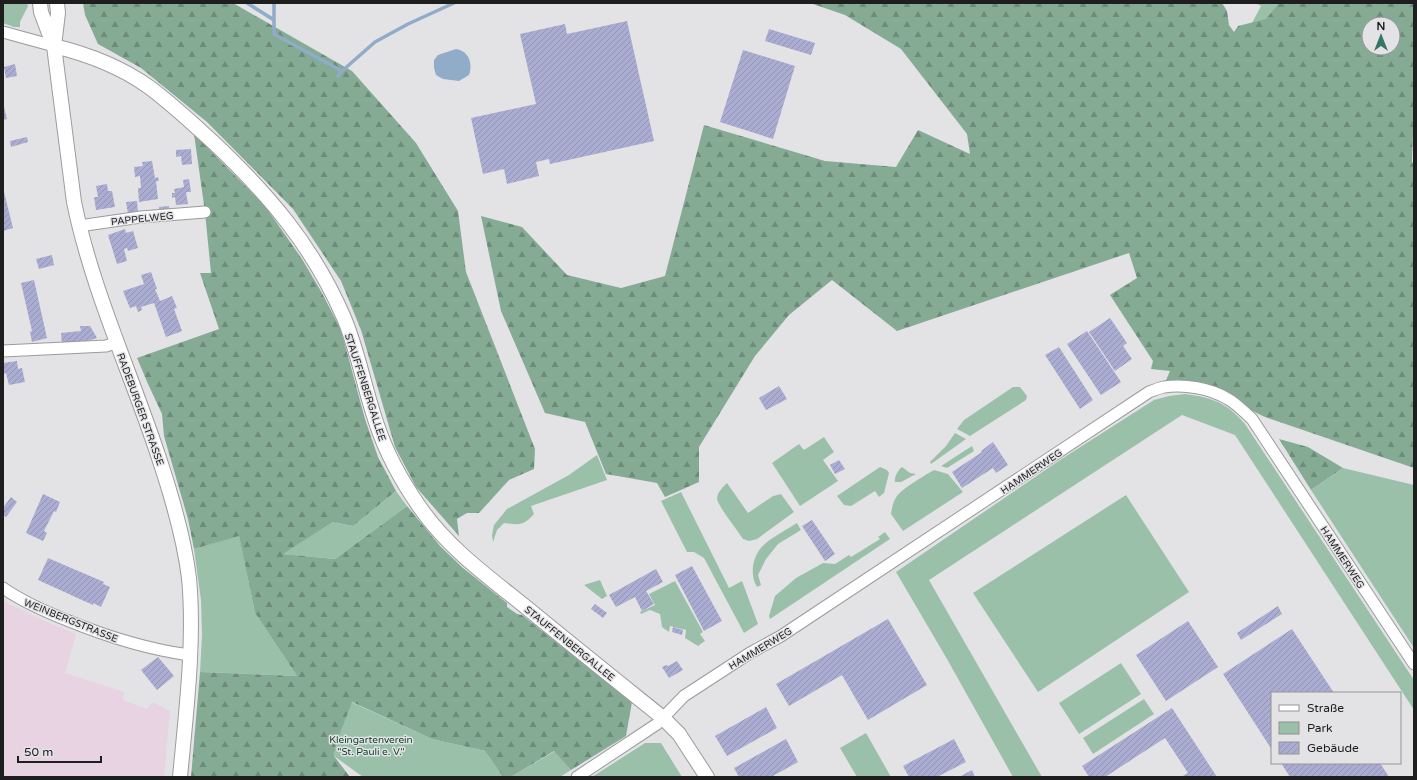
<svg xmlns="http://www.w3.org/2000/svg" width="1417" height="780" font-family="'Varela Round',sans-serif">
<defs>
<pattern id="forest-firs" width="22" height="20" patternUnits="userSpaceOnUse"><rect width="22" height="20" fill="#86ab95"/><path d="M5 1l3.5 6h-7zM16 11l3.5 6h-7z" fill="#6d8b79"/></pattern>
<pattern id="building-hatch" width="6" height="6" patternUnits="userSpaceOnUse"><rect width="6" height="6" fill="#aaadd1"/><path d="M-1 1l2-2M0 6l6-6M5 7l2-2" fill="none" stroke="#9294b3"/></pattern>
</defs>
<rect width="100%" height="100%" fill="#e3e3e6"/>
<path fill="#e7d3e2" d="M3,601L47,622L76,634L65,673L124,692L123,700L147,709L153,702L170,711L164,777H3Z"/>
<path fill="#9bc0a9" d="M3,3H27L28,6L20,22V27H14L3,23Z
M1256,3H1279L1266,20L1252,23L1261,6Z
M1013,387H1020L1027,396L1026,400L970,436L957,429L964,420Z
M1185,394C1213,398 1226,402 1245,424L1414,680V710L1235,435L1182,415L929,580L1042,777H1013L947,659L896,572L1060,460L1154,400L1169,396Z
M955,433L966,439L931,464L930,462L946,446Z
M824,437L834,452L823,460L838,481L800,506L772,463L799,444L804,450Z
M972,446L974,451L947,468L941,466Z
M597,455L607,480L531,506L534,514C523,526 520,525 504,523L497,530L493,542L492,535L494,525L507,509L569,475Z
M880,467L887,470L889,473L884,493L879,497L875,491L851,506L844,505L837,496Z
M902,467L910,473L916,474L901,482H895C894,477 898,470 902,467Z
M1343,468L1414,485V648L1311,490Z
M934,470L948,474L963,492L903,531L891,514C892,508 893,501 897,496C904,487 924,476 934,470Z
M727,483L748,513L773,496L781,494L794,512L757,539L749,541L743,539C738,531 718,506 717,499C717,492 723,487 727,483Z
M396,491L407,506L335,559L282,554L333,522L353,526Z
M681,492L729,588L742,581L758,624L744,633L704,558L694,552H687L661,501Z
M1126,495L1189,592L1038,692L973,593Z
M797,523L801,530L778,544L766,559L758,575L761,585L757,587C750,575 752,560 760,549C768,539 786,530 797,523Z
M885,532L890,539L770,619L769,616L775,596L796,578L823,563L835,564L849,555L851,557L880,539L878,537Z
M239,535L255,613L297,676L200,672L202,635L201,600L194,549Z
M600,580L607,596L602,599L584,585Z
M675,581L703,632L700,634L705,641L698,646L685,638L686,630L670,626L669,632L662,627L660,614L650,610L641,614L640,612L655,605L649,594Z
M1121,663L1141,694L1079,734L1059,703Z
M1144,699L1154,714L1093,754L1083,738Z
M351,702L432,739L485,751L503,777H363L334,756L336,744Z
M866,733L891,777H857L840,748Z
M645,743H661L682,777H592Z
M555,751L571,770L560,777H511Z"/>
<path fill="url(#forest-firs)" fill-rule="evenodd" d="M83,3H233L352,71L416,143L458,211L466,272L535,449L534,469L509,480L479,513H467L457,519L459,536L416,487L395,447L361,330L341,281L293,209L207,122L141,68L98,44L85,15Z
M810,3H1222L1227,11L1229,25L1234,32L1238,26L1266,19L1279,3H1414V109L1412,161L1414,167V468L1265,417L1215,393L1163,387L1170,371L1151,369L1153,361L1110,295L1137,278L1129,253L897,331L832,280L789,315L755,356L699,447V482L665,497L657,483L606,474L585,422L545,413L501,311L481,216L522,227L567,275L621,288L665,276L704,125L825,161L896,167L918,130L970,154L967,134L901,49L845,15ZM1369,24H1393V48H1369Z
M194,134L265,206L302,259L322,293L341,330L365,419L378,457L396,491L353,526L333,522L283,554L335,559L407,506L441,547L463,568L507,603V607L517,614L522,615L632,702L626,736L571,770L554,751L511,777H503L485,751L432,739L352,702L336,744L334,756L350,777H191L200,672L297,676L255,613L239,536L194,549L188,519L164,436L162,414L148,384L137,358L219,329L200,273H211L205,212Z
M1279,439L1308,447L1343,468L1311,490Z"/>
<path fill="#90acc8" d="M456,49C469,51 473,64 469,75L459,81L443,79L436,75L434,68V60L438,55Z"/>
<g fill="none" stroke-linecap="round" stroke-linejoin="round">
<path stroke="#90acc8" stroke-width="3.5" d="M247,3L274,20
M274,3V34L342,71
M338,76L342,71L375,42L408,24L454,3"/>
</g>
<path fill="url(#building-hatch)" d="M627,21L654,141L550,164L549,159L536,162L539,176L507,184L504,169L483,174L471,118L536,104L520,34L565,24L567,34Z
M769,29L815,43L811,55L765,41Z
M743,50L795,66L773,139L720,122Z
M15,64L17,76L6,78L4,67Z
M3,107H4L7,119L3,120Z
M27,137L28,142L11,147L10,141Z
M191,149L192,164L182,165L181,156L176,157V150Z
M152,161L155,178L158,177L159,181H156L158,199L139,202L138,188H141L140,176L135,177L134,167L143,166L142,162Z
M189,179L191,192H186L188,204L176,205L175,197L172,198V193H175L174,189L184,187L183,180Z
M107,184L108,191H112L115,207L96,210L94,197H98L96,186Z
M3,188L13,228L3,231Z
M137,201L138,212L128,213L126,202Z
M169,206L170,212L159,213V207Z
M125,229L126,233L133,231L138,248L128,251L127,248L124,249L127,261L117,264L108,235Z
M52,255L54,265L39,269L36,259Z
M151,272L157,289H155L160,301L172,296L177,308L174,309L182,331L166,337L154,303L141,307L142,310L138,312L136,306L130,308L123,291L144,284L141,275Z
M34,280L47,338L32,342L30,332L32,331L21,283Z
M1110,318L1127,343L1123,346L1132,359L1115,371L1089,332Z
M80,326H90L97,338L84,342L62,344L61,333L81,331Z
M1087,331L1121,382L1101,395L1067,344Z
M1059,347L1093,400L1080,409L1045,355Z
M17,361L18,369L22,368L25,382L9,385L6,373L3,374V363Z
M779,386L787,399L766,410L759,398Z
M993,442L1008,465L996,473L993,468L962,488L952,472L982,452L981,451Z
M839,460L845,469L835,474L830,465Z
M43,494L60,502L56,512L54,511L44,531L47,533L43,541L26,533Z
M11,497L17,502L6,517L3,515V508Z
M812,520L835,554L825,561L802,526Z
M48,558L104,582L103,584L110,587L101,607L93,603V605L38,580Z
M692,566L722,621L704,631L675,575Z
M656,569L663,582L646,591L654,604L642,611L635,597L616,607L609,595Z
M595,604L607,613L603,618L591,609Z
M1278,606L1282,614L1241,640L1237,633Z
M888,619L927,685L868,720L842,675L789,706L776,684Z
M1188,621L1218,667L1166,701L1136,655Z
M673,627L683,630L682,635L672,632Z
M1292,629L1334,693H1272V750L1223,674Z
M158,657L174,676L157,690L141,670Z
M677,661L683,670L669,678L662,667L666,665L668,666Z
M766,707L777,728L727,756L715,736Z
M1172,708L1217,777H1181L1188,773L1165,738L1105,777H1089L1082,766Z
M786,739L798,762L771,777H739L734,768Z
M954,739L966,762L937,777H909L903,766Z
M1281,763H1380L1389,777H1290Z
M972,770L975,777H959Z"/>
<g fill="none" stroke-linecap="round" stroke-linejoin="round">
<defs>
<path id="minor" d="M3,32L54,46
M79,226L141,217L205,212
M3,351L106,346L118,342
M3,588C23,602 46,612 69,621C108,637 147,649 189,655
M577,777L657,724L684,696L750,653L781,636L1149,392C1154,390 1159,388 1164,387C1184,384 1210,388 1228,399C1237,404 1244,412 1252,419L1414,664"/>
<path id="major" d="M40,3L41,12L53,44
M57,3L58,13L54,46L74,202C92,290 131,373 159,458C172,497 184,537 189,578C195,641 186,713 180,777
M54,46C87,54 121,67 149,87C172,104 192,123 213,142C269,195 313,246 344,318C358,351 364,387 376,422C386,453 402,482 421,509C449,549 490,578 527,608C572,645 617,681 663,718L679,734L707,777"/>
</defs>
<use href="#minor" stroke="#9b9a9d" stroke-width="13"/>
<use href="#major" stroke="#9b9a9d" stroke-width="16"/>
<use href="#minor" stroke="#fff" stroke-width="11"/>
<use href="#major" stroke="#fff" stroke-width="14"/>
</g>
<g text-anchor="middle" stroke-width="3" stroke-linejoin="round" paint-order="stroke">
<g font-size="10" fill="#1e1e1f" stroke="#e3e3e6">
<text transform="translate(142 218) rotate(-6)" y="4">PAPPELWEG</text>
<text transform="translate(366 387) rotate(72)" y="4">STAUFFENBERGALLEE</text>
<text transform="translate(141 409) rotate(70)" y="4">RADEBURGER STRASSE</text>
<text transform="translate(1031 471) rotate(-34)" y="4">HAMMERWEG</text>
<text transform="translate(1343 557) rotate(57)" y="4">HAMMERWEG</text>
<text transform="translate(71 620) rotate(22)" y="4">WEINBERGSTRASSE</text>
<text transform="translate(570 643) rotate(39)" y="4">STAUFFENBERGALLEE</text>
<text transform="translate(760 648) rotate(-31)" y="4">HAMMERWEG</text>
</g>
<g font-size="10" fill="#0f3f28" stroke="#e3e3e6">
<text x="371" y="743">Kleingartenverein<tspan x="371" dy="12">"St. Pauli e. V."</tspan></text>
</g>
</g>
<rect width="1417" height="780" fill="none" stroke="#1e1e1f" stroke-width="8"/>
<rect x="1271" y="692" width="130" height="72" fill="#e3e3e6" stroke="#949496"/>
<rect x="1279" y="705" width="20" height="6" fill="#ffffff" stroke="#949496"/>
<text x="1307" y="712" font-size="12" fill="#1e1e1f">Straße</text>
<rect x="1279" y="722" width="20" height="12" fill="#9bc0a9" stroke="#949496"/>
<text x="1307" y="732" font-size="12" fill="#1e1e1f">Park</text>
<rect x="1279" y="742" width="20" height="12" fill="url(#building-hatch)" stroke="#949496"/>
<text x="1307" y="752" font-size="12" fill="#1e1e1f">Gebäude</text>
<g transform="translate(1381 36)"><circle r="19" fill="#e3e3e6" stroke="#949496"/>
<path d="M0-3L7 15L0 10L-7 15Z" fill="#357664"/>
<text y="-6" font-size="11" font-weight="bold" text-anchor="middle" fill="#1e1e1f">N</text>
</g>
<path d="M18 756v6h83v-6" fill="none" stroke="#1e1e1f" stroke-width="2"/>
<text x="24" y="756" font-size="12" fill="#1e1e1f" stroke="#e3e3e6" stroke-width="3" paint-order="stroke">50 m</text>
</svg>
